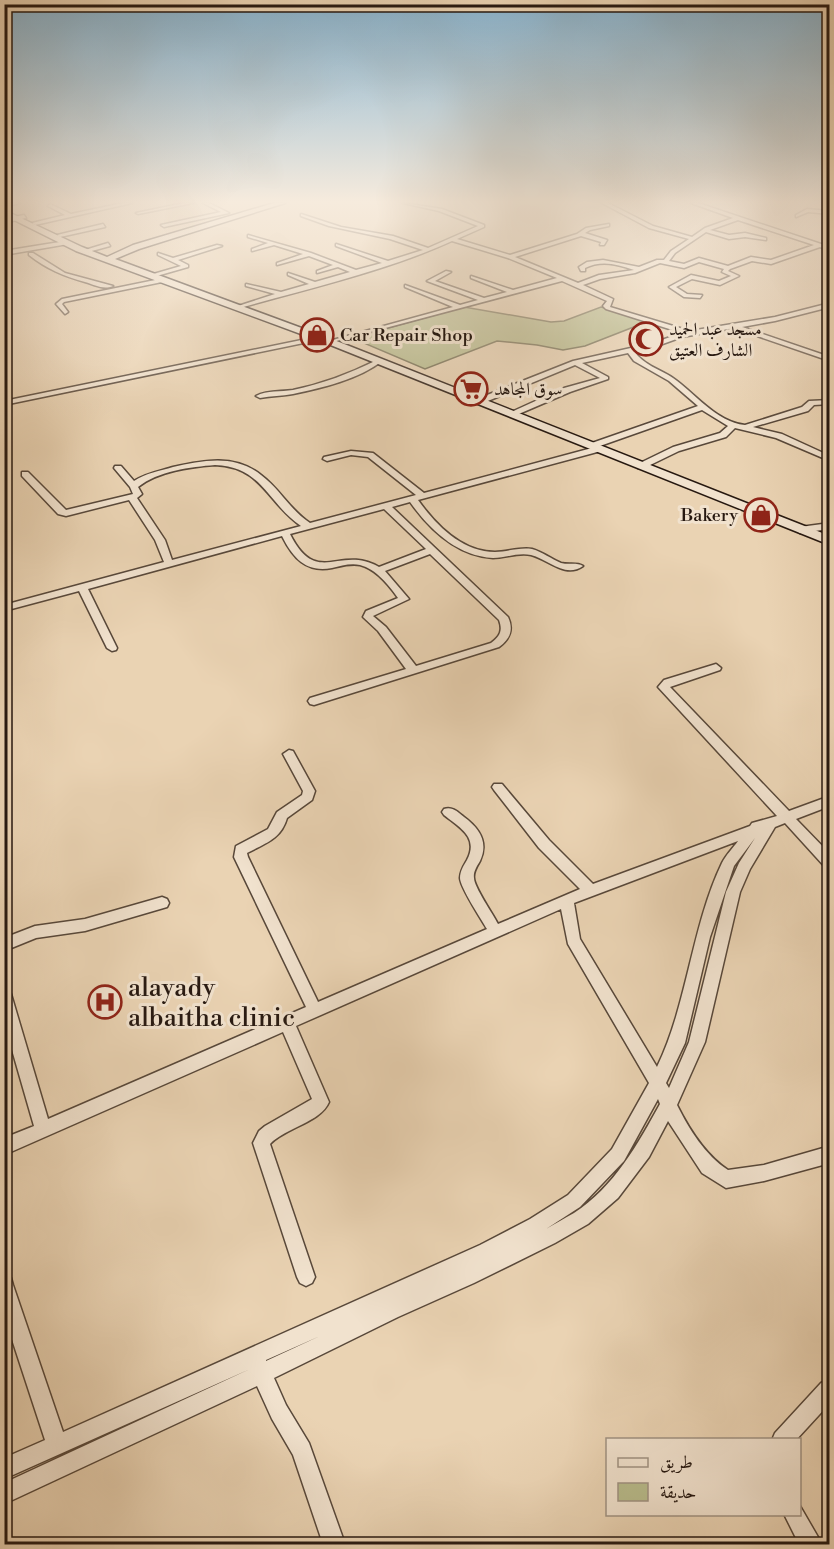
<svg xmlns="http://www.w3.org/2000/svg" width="834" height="1549" font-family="'Libre Bodoni',Amiri,serif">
<rect width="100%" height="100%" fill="#ead3b3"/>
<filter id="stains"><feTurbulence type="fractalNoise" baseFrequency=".00333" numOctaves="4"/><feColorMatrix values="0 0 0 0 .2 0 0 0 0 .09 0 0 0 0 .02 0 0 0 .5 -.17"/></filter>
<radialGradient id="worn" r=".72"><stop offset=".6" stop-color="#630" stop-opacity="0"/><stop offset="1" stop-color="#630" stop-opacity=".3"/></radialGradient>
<path fill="#b8bc8c" stroke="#706a4e" stroke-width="1.5" d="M464,307L551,322L564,321L601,307L649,321L585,346L563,350L537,345L497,341L425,369L352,338Z"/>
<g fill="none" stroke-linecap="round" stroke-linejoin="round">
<defs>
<path id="minor" d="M12,203H20L4,207V204Z
M123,203H132L35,225L32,223L65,215L48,206L50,204L71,214Z
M184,203H193L138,214L136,213Z
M203,203H209L229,213L164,227L161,225L221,212Z
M403,203L442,209L484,225V227L457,239L510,255L577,234L586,228L609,224V226L590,230L585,233L607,240L604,245H600L601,242L581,236L515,257L578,283L599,275L634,270C617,264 601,260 585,268V271H581L579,267L587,262L603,260L639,267L657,260H664L671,251L689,239L649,228L602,203H608L653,226L692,237L705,228L733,218L691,203H698L830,247V251L820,247L771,264L752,261L730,269L728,271L739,276L720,285L692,279L676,287L687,294L702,295L700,298L684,297L669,287L691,275L719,281L731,276L722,272L724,269L699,262L684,268L660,263L635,273L600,279L583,285L613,299L610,307L690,331L775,317L830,303V307L775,321L742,327L830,357V361L734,328L682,337L657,346L634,351C643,365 660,369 673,378C695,393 716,422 745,425L802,407L809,401L830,400V404L814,405L808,411L753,427L782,434L830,456V461L776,438L735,428L726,437L679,451L644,468H638V464L673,447L720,433L728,426L702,410L597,447H601V451L418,500C436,525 462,552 495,552C507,552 519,547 532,549C543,552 551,559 561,563C569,565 577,562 583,566C565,579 548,559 531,555C518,552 506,558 493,558C457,556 430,530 410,502L392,507L508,617C514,630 510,639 499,647L314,705L310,704L308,701L310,698L406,669L378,631L363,617L366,611L398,598C389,585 376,569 360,565C350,563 341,566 332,568C306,573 293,558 282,536L88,589L117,648L116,650L112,651L107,648L79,591L4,611V605L164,562L155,540L129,500L66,516L58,514L22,476V472H28L66,510L133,494L130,487L114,468L115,466H121L134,481C146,473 160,471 173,467C204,460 235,454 261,475C280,489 290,510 310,523L416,495L368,457L351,455L327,461L323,459L324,457L351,451L373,453L424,493L592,448L588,446L589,444L698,406L669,381L634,361L628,353L582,363L608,377V379L570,392L514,416L507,414L564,388L600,378L575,365L483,403H477V399L573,361L653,343L682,333L606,309L603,306L607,301L562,281L329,343V341L453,307L405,287V285L460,305L478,300L427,281L446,271L451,272L435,281L484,298L507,292L471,278V276L513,290L557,278L508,258L452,241C386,271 310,288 240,308L235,307L275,294L246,286V284L281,292L309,284L288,275V273L315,282L350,272L338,267L317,273V271L333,265L309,256L277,265V263L303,254L274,245L252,251V249L268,243L248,237V235L311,253L356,270L382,263L336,246V244L388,261L423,250L390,239L329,226L301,216V214L341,227L393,236L428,248L478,226L439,211ZM738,220L814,245L771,260L751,257L728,266L699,258L684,264L669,261L675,253L706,232L729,239L745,237L766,240V238L745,233L729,235L710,230ZM215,465C263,467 267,503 301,526L172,560L165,540L137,498L142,494L138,487C158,471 191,467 215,465ZM384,509L426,549L379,567C339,544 317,588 290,534ZM430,554L499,620C503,631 500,636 491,643L416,666L386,627L373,616L409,599L385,571Z
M807,209L830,211V214L808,212L796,217V215Z
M103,224L105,227L60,237L57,235Z
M66,241L68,244L4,255V251Z
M108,243L110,246L88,252L85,250Z
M217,245L222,246L178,260L188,265V267L153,277L150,275L181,266L158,255V253L173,258Z
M29,253H33L65,273L113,286C103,290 95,285 85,282C63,276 47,269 29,255Z
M165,278L167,281L64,302L62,304L68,312L65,314L56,304L62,299Z
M321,336L323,337V339L4,405V401Z
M377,360L382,361C359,379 322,388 293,394C282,396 271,396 260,398L256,396C267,390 281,392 293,390C322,384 351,373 377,360Z
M830,523V529L800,533L796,530L800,527Z
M716,664L721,668L720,670L670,687L789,811L830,796V806L796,819L830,854V868L825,867L785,823L775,827L750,869L740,892L705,1042L677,1105C689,1129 705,1155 728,1170L764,1165L830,1146V1163L764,1181L726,1188L702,1173L668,1121L649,1157L618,1198L588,1224L555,1243L474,1283L398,1317L274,1378L286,1405L309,1443L345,1544H323L293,1455L272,1419L257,1386L4,1504V1483L250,1369L4,1479V1458L45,1440L4,1315V1276L11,1278L13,1285L63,1432L480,1245L530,1219L568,1195L612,1149L649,1083L568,944L561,909L296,1026L329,1102C321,1122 285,1128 270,1144L315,1277L312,1283L306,1286L300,1283L297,1277L253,1143L259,1131L265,1126L312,1099L283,1032L4,1155V1138L34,1126L4,1022V987L9,989L11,994L48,1119L306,1007L234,857L236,846L268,829L277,812L302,795L303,791L283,754L289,750L293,751L315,791L312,800L287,818C281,839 266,843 247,853L248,857L318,1002L487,929C481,919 460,887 460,878C460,871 464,865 467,860C479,837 460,828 444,815L442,812L444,809C452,806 458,812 464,817C479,828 489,842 480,861C477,866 473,872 474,878C474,887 493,914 498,924L580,889L539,848L494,790L492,787L494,784H502L549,840L593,884L750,826L752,823L777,816L658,687L664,680ZM755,838L739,863L726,892L689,1042L669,1088L666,1083L685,1043L710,937L734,866ZM738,841C733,848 726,855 722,863C691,928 688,1003 657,1067L580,939L574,903ZM658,1099L660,1104C638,1144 614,1187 574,1213C565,1218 556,1223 546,1229L580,1207L624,1161ZM320,1336L266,1361V1360Z
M162,897L167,899L169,903L167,907L85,931L36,938L4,951V938L35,926L85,919Z
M828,1380L830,1403L796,1440H772L775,1433L821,1383Z
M800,1506L822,1544H799L784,1514H800Z"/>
<path id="tertiary" d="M24,215L26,218L4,223V219Z"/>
<path id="secondary" d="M274,203H285L139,249L115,259L334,340L830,536V545L328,344L76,251L4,215V210L82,247L107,257L133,245Z"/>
</defs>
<use href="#minor" stroke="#58483a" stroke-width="3"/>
<use href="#tertiary" stroke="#58483a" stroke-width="3"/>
<use href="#secondary" stroke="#271911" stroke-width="3"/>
<use href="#minor" fill="#f1e2ce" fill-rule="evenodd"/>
<use href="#tertiary" fill="#f1e2ce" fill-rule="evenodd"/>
<use href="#secondary" fill="#f1e2ce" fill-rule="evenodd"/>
</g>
<linearGradient id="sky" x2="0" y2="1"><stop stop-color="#88b5d2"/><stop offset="0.48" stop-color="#f6ebdd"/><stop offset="1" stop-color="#f6ebdd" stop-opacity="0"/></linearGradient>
<rect width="834" height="420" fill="url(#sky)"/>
<defs>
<symbol id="shop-ring" viewBox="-11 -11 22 22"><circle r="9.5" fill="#f1e2ce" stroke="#8f2418" stroke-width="1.5"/><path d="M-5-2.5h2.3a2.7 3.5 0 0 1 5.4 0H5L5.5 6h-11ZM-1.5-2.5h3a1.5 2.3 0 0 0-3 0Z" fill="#8f2418"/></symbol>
<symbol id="mosque-ring" viewBox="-11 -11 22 22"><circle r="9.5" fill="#f1e2ce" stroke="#8f2418" stroke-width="1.5"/><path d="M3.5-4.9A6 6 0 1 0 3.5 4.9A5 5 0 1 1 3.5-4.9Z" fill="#8f2418"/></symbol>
<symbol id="supermarket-ring" viewBox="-11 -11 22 22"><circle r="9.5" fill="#f1e2ce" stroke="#8f2418" stroke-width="1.5"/><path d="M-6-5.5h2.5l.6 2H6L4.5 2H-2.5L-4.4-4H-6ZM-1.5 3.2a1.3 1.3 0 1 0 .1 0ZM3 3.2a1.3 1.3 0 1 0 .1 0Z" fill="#8f2418"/></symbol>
<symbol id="hospital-ring" viewBox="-11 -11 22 22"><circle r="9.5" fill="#f1e2ce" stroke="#8f2418" stroke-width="1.5"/><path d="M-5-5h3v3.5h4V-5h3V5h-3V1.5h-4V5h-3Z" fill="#8f2418"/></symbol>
</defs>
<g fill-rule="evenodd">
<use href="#shop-ring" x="298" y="316" width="38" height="38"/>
<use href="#mosque-ring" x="627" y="320" width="38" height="38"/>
<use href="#supermarket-ring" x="452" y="370" width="38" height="38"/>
<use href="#shop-ring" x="742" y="496" width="38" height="38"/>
<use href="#hospital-ring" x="86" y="983" width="38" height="38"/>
</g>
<g text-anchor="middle" stroke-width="6" stroke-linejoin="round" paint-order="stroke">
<g font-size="18" fill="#271911" stroke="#f1e2ce" text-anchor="start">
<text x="669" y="335">مسجد عبد الحميد<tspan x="669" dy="21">الشارف العتيق</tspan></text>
<text x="340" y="341">Car Repair Shop</text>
<text x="494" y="395">سوق المجاهد</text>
<text x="738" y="521" text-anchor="end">Bakery</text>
</g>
<g font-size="26" fill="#271911" stroke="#f1e2ce" text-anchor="start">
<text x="128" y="996">alayady<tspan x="128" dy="30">albaitha clinic</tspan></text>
</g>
</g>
<rect width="834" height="1549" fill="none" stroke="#ead3b3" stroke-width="24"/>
<rect x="6" y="6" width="822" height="1537" fill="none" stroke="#271911" stroke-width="3"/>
<rect x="12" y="12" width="810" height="1525" fill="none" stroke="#271911" stroke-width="1.5"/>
<rect x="606" y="1438" width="195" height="78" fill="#f1e2ce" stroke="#a09282" stroke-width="1.5"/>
<rect x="618" y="1458" width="30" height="9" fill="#f1e2ce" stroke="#a09282" stroke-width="1.5"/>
<text x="660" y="1468" font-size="18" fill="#271911">طريق</text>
<rect x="618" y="1483" width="30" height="18" fill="#b8bc8c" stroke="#a09282" stroke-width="1.5"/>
<text x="660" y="1498" font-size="18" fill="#271911">حديقة</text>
<rect width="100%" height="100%" filter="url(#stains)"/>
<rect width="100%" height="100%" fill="url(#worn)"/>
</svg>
